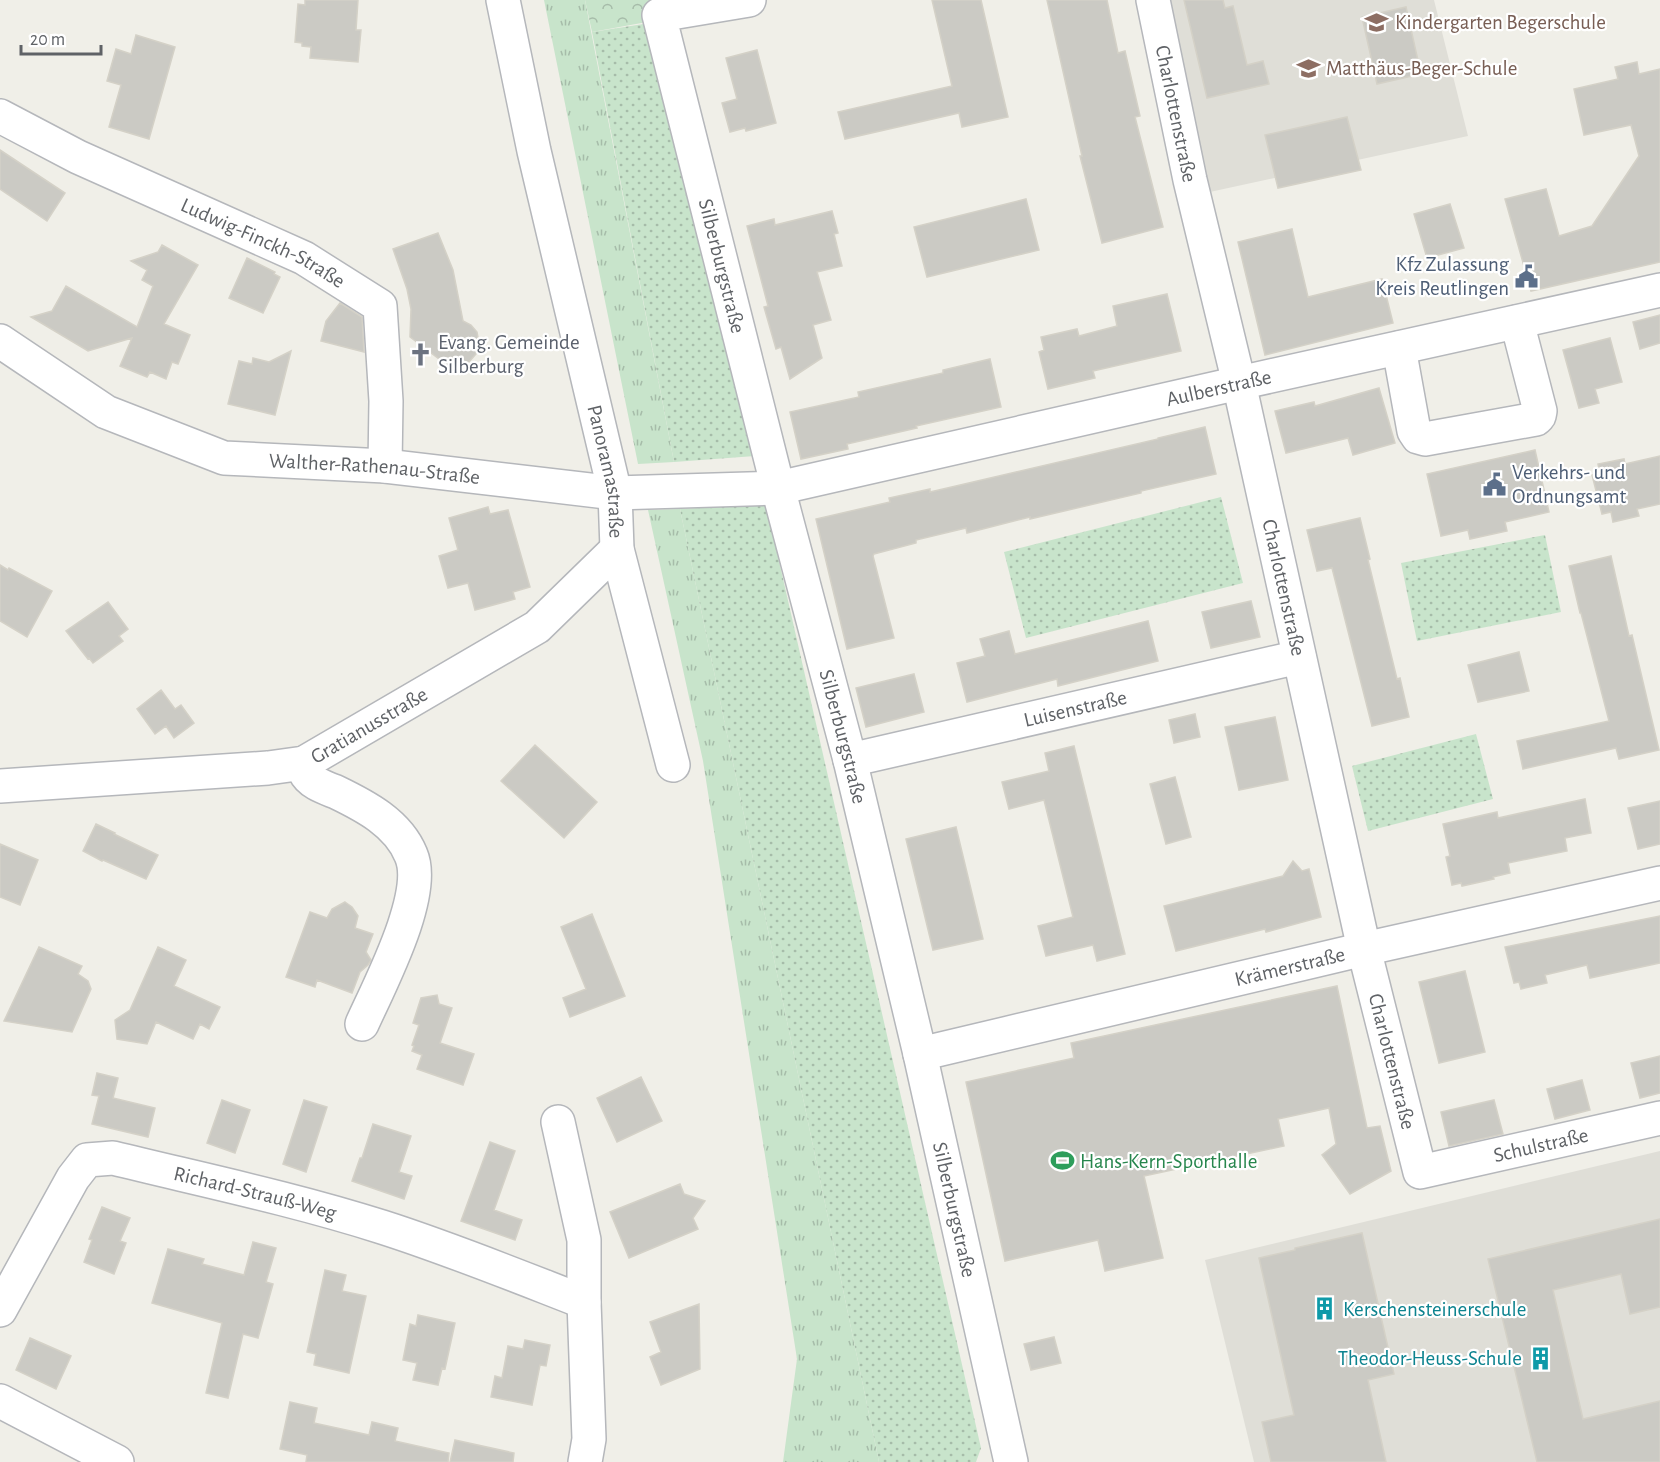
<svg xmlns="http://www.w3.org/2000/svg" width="1660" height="1462" font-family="'Alegreya Sans',sans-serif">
<defs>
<pattern id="grass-tufts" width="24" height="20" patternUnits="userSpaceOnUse" patternTransform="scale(1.5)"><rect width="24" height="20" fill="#c8e4cb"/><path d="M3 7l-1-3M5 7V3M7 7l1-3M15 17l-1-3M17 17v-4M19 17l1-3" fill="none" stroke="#a6bca9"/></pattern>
<pattern id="forest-crowns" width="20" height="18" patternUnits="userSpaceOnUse" patternTransform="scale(1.5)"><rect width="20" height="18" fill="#c8e4cb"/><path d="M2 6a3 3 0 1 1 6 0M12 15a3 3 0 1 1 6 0" fill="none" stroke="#a6bca9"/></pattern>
<pattern id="garden-dots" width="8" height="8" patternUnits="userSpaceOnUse" patternTransform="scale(1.5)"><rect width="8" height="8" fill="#c8e4cb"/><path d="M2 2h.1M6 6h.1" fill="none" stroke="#a6bca9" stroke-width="1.8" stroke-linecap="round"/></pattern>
</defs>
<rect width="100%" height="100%" fill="#f0efe8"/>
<path fill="#dfded7" d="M1149,0H1434L1468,136L1196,195Z
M1660,1151V1462H1254L1205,1260Z"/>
<path fill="url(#grass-tufts)" d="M544,0H585L674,462L638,464Z
M680,509L879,1462H783L797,1359L703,761L648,510Z"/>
<path fill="url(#forest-crowns)" d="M585,0H768L592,32Z"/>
<path fill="url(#garden-dots)" d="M650,23L755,456L674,462L592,32Z
M1221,497L1243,583L1026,638L1004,552Z
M766,504L981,1448L976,1462H879L680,509Z
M1545,535L1561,612L1417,641L1401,563Z
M1476,734L1493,799L1368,831L1352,766Z"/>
<path fill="#cbcac4" stroke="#d4d1c7" stroke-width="1.5" d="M305,0H358L356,30H361L358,62L310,58L311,47L302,46V43L295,42L298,4L305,5Z
M932,0H981L1008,117L962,127L959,113L845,139L838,112L952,86Z
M1047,0H1107L1118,53L1125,51L1140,116L1135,117L1163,227L1102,243L1080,156H1082Z
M1184,0H1223L1225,8L1233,6L1247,65L1263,61L1269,84L1207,98Z
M1406,7L1421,74L1377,84L1362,17Z
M136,35L175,47L149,139L109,127L121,85L107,81L116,49L131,54Z
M757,50L776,123L746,131L745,128L730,132L722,103L737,99L726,58Z
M1637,62L1639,74L1660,69V262L1531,291L1505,199L1546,189L1559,236L1592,226L1639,156L1631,125L1584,135L1574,89L1618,79L1615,67Z
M1347,117L1361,170L1278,188L1265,135Z
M0,150L65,193L47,221L0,189Z
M1026,199L1039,250L927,277L914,227Z
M1450,204L1464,248L1427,258L1414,214Z
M832,211L838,233L834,234L842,266L817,272L831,320L813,325L822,358L790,379L781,347L776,349L764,307L768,306L747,226L774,219L775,225Z
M1292,229L1308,297L1382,279L1393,323L1265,355L1238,242Z
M438,233L453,270L463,321L471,325L477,332L479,343L476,354L468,363L458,366L447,365L410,337L411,309L407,289L393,249Z
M162,245L198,265L164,324L190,335L178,364L172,362L166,379L150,372L147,377L120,366L132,338L88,351L31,317L52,311L66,286L137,327L153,286L142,280L147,270L131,261L158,252Z
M247,258L275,272L274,274L280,277L263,313L229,298Z
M1167,294L1181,351L1093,371L1095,378L1048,389L1039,352L1044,350L1041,337L1077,329L1079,336L1117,326L1113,306Z
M340,303L362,317L364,352L321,341L326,321Z
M1660,315V343L1640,349L1633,322Z
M1610,338L1622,382L1595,389L1599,403L1579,408L1563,350Z
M291,351L275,415L228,404L239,361L252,364L253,358L269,362Z
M990,359L1001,407L916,426L917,428L847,444L848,449L801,459L790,412L859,397L858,392L943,373V370Z
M1379,388L1395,443L1353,455L1348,438L1286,453L1275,411L1314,402L1315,406Z
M1205,427L1216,474L1141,491V493L1030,519V517L967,533L966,528L916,540V543L874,554L873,556L894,638L847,649L816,519L890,502L889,498L930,489V492L1158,439V438Z
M1535,450L1549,512L1505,522L1507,531L1470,539L1468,530L1441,536L1427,474Z
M1660,456V504L1637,509L1639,516L1613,522L1611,512L1602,514L1592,475L1600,473L1598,464L1624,459L1625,464Z
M488,507L490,514L508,510L530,587L513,592L515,599L475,610L468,583L448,588L439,556L458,550L449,518Z
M1360,518L1370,559L1368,560L1397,679L1400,678L1409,717L1372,726L1332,568L1317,571L1307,530Z
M1611,556L1629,636L1632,635L1659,750L1619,759L1616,748L1523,769L1517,741L1609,721L1581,613H1580L1569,566Z
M0,565L8,570L9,568L52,591L27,637L0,621Z
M1251,601L1260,637L1211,648L1202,612Z
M108,602L128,629L119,636L123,641L93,663L89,658L88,659L66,631Z
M1148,621L1158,661L1058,686L1057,679L967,702L957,663L985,656L980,639L1009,631L1015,654Z
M1519,652L1529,691L1478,702L1468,665Z
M914,674L924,712L866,727L856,688Z
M161,690L175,709L181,705L194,723L174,738L166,726L155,734L137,709Z
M1195,714L1200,737L1174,743L1169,720Z
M1275,717L1288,780L1239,790L1225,727Z
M535,745L597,802L564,838L501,781Z
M1074,746L1125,954L1097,961L1093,945L1046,956L1038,926L1073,917L1044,800L1009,809L1002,782L1049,771L1045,753Z
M1175,777L1191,837L1166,844L1150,784Z
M1585,799L1591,833L1565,838L1567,851L1508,863L1510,873L1493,877L1494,879L1462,886L1461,883L1452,885L1446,857L1450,856L1443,824L1497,812L1498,818Z
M1660,801V844L1638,849L1628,808Z
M96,824L115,833L114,834L158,855L146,879L103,860L102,861L83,851Z
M956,827L983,939L933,950L906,839Z
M0,844L38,860L20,905L0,897Z
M1293,861L1302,871L1309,869L1321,917L1266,932L1265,929L1176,951L1164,906L1283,876Z
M345,902L352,907L358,916L355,928L373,934L366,952L371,960L368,965L360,972L352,993L317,980L315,987L286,977L310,912L327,918L332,909Z
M592,914L625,996L570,1017L563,998L586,989L561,927Z
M1660,916V963L1590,978L1587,965L1545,975L1547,983L1521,989L1519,982L1514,983L1505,947Z
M39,947L82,966L78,974L88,981L91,989L72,1032L4,1021Z
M158,947L186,960L174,986L220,1007L209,1029L200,1024L193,1039L156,1022L147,1044L117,1039L115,1020L130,1010Z
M1465,971L1485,1052L1439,1063L1419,982Z
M1337,986L1367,1128L1380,1126L1391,1171L1350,1194L1322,1155L1336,1144L1329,1108L1278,1119L1284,1146L1144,1176L1163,1258L1105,1271L1098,1240L1005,1261L966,1082L1074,1058L1071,1043Z
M437,995L439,1004L452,1008L440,1043L474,1054L463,1085L417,1069L422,1055L412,1051L414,1046L412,1045L419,1025L413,1023L421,998Z
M1660,1056V1093L1640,1098L1631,1063Z
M97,1073L118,1078L113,1098L155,1108L148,1137L92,1124L99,1096L92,1095Z
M641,1077L662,1121L617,1142L597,1098Z
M1582,1080L1590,1110L1555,1119L1547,1089Z
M222,1100L250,1110L235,1153L207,1143Z
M304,1100L327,1107L306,1172L283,1164Z
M1494,1100L1503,1134L1449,1146L1441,1112Z
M373,1124L411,1136L399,1172L412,1176L404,1199L352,1181L360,1158H362Z
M490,1142L515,1151L494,1210L522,1220L515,1240L461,1221Z
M680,1184L684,1194L705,1201L693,1218L698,1229L629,1258L610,1212Z
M102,1207L130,1218L120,1241L126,1243L114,1274L84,1262L92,1240L89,1239Z
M1660,1219V1307L1630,1314L1621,1274L1553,1290L1583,1419L1660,1401V1462H1537L1488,1259Z
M1362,1233L1394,1374L1368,1380L1386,1462H1271L1262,1422L1294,1415L1259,1258L1295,1250V1248Z
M253,1242L276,1248L266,1282L273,1284L258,1338L243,1334L228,1398L206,1393L222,1323L152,1303L168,1249L204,1259L202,1264L244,1275Z
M325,1270L346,1275L342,1291L366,1296L349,1373L314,1365L316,1354L307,1352Z
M699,1304L700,1369L661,1385L650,1357L661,1352L650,1322Z
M418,1315L455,1323L445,1369L442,1368L438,1385L413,1380L417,1363L403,1360L410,1324L416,1326Z
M1054,1337L1061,1363L1031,1370L1024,1344Z
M30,1338L71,1356L56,1389L16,1370Z
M525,1340L550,1345L546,1366L540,1365L532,1405L491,1397L495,1376L502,1378L508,1346L523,1349Z
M290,1402L317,1408L314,1423L369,1435L372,1422L398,1428L395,1441L449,1453L448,1462H306L307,1455L280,1449Z
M455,1440L514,1453L513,1462H450Z"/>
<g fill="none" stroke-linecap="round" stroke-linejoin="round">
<defs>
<g id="minor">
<path id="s1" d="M503,0L534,151L615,493L617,549L673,765"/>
<path id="s2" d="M749,0L659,15L778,488L850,760L920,1054L1011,1462"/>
<path id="s3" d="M1153,0L1190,180L1239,383L1364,949L1420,1172L1660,1118"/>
<path id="s4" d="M0,116L78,157L304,258L380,306L386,401L385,466"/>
<path id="s5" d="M0,341L106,412L224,458L385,466L615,493L778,488L1239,383L1660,290"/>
<path d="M1399,348L1414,431L1418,437L1425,439L1536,419L1539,416L1540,411L1517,322"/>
<path id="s6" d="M850,760L1299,657"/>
<path d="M304,763C305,766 304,770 305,772C310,783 326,788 336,792C365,806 398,823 411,855C428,894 379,986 362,1024"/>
<path id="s7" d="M0,786L268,768L304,763L537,627L617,549"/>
<path id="s8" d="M920,1054L1364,949L1660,883"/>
<path d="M558,1122L584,1240V1302L589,1439L585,1462"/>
<path id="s9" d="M0,1310L73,1178L87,1160L113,1158C203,1180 294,1199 382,1227C451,1249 517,1276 584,1302"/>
<path d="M0,1401L117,1462"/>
</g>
</defs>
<use href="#minor" stroke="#b5b7bb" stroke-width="36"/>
<use href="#minor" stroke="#fff" stroke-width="33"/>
</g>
<defs>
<symbol id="school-bare" viewBox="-9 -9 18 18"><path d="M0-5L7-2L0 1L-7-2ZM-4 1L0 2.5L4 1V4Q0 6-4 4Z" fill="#8d6e63" stroke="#fff" stroke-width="2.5" paint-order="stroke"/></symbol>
<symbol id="civic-bare" viewBox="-9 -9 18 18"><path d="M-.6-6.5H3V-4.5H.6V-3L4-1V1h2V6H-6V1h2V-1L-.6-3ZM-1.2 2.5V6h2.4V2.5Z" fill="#5c6f8a" stroke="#fff" stroke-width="2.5" paint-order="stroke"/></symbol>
<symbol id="church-bare" viewBox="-9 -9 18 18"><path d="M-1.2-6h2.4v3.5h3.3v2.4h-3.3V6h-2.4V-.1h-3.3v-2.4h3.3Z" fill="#6b7280" stroke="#fff" stroke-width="2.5" paint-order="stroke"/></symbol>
<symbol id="stadium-bare" viewBox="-9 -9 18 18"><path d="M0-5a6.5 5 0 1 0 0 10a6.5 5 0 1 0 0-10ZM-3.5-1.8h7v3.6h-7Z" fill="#2e9e5b" stroke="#fff" stroke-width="2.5" paint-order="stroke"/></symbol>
<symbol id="building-bare" viewBox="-9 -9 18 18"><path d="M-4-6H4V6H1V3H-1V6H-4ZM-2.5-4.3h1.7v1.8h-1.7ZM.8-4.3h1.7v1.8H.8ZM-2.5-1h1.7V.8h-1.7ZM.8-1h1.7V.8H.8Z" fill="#0f9aa8" stroke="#fff" stroke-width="2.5" paint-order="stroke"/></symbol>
</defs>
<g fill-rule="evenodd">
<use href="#school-bare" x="1360" y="6" width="33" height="33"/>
<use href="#school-bare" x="1292" y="52" width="33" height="33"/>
<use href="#civic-bare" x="1510" y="260" width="33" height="33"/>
<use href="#church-bare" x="404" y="338" width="33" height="33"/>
<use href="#civic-bare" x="1478" y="468" width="33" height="33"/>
<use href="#stadium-bare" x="1046" y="1144" width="33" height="33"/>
<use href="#building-bare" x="1308" y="1292" width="33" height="33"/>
<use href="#building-bare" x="1524" y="1342" width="33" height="33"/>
</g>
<g text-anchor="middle" stroke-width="4.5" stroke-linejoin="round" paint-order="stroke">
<g font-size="21" fill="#785e54" stroke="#fff" text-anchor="start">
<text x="1395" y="29">Kindergarten Begerschule</text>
<text x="1326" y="75">Matthäus-Beger-Schule</text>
</g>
<g font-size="21" fill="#5f6266" stroke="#fff">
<text dy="7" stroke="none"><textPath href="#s3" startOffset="116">Charlottenstraße</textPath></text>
<text dy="7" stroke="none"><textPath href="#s4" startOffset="292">Ludwig-Finckh-Straße</textPath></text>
<text dy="7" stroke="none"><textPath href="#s2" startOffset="350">Silberburgstraße</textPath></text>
<text dy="7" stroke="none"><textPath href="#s5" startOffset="1262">Aulberstraße</textPath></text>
<text dy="7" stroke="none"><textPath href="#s5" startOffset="405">Walther-Rathenau-Straße</textPath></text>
<text dy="7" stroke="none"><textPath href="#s1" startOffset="483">Panoramastraße</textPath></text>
<text dy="7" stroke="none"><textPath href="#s3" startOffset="602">Charlottenstraße</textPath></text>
<text dy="7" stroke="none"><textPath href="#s6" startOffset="231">Luisenstraße</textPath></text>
<text dy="7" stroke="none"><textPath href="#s7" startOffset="380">Gratianusstraße</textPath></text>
<text dy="7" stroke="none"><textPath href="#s2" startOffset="836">Silberburgstraße</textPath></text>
<text dy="7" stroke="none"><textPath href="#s8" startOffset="380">Krämerstraße</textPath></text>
<text dy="7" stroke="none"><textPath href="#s3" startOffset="1088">Charlottenstraße</textPath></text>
<text dy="7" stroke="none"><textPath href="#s3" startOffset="1326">Schulstraße</textPath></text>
<text dy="7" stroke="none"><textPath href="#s9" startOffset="346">Richard-Strauß-Weg</textPath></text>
<text dy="7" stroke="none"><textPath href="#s2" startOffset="1322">Silberburgstraße</textPath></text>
</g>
<g font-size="21" fill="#4e5e75" stroke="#fff" text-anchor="end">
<text x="1509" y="271">Kfz Zulassung<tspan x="1509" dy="24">Kreis Reutlingen</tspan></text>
<text x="1512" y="479" text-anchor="start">Verkehrs- und<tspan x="1512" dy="24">Ordnungsamt</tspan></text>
</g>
<g font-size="21" fill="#5b616d" stroke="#fff" text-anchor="start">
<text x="438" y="349">Evang. Gemeinde<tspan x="438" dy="24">Silberburg</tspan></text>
</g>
<g font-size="21" fill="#27864d" stroke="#fff" text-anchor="start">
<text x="1080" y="1168">Hans-Kern-Sporthalle</text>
</g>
<g font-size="21" fill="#0d838f" stroke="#fff" text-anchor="start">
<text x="1343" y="1316">Kerschensteinerschule</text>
<text x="1522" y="1365" text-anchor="end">Theodor-Heuss-Schule</text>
</g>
</g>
<path d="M21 45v9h80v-9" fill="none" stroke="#5f6266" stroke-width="3"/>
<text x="30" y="45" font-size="18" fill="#5f6266" stroke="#ffffff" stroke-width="4.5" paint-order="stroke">20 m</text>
</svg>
